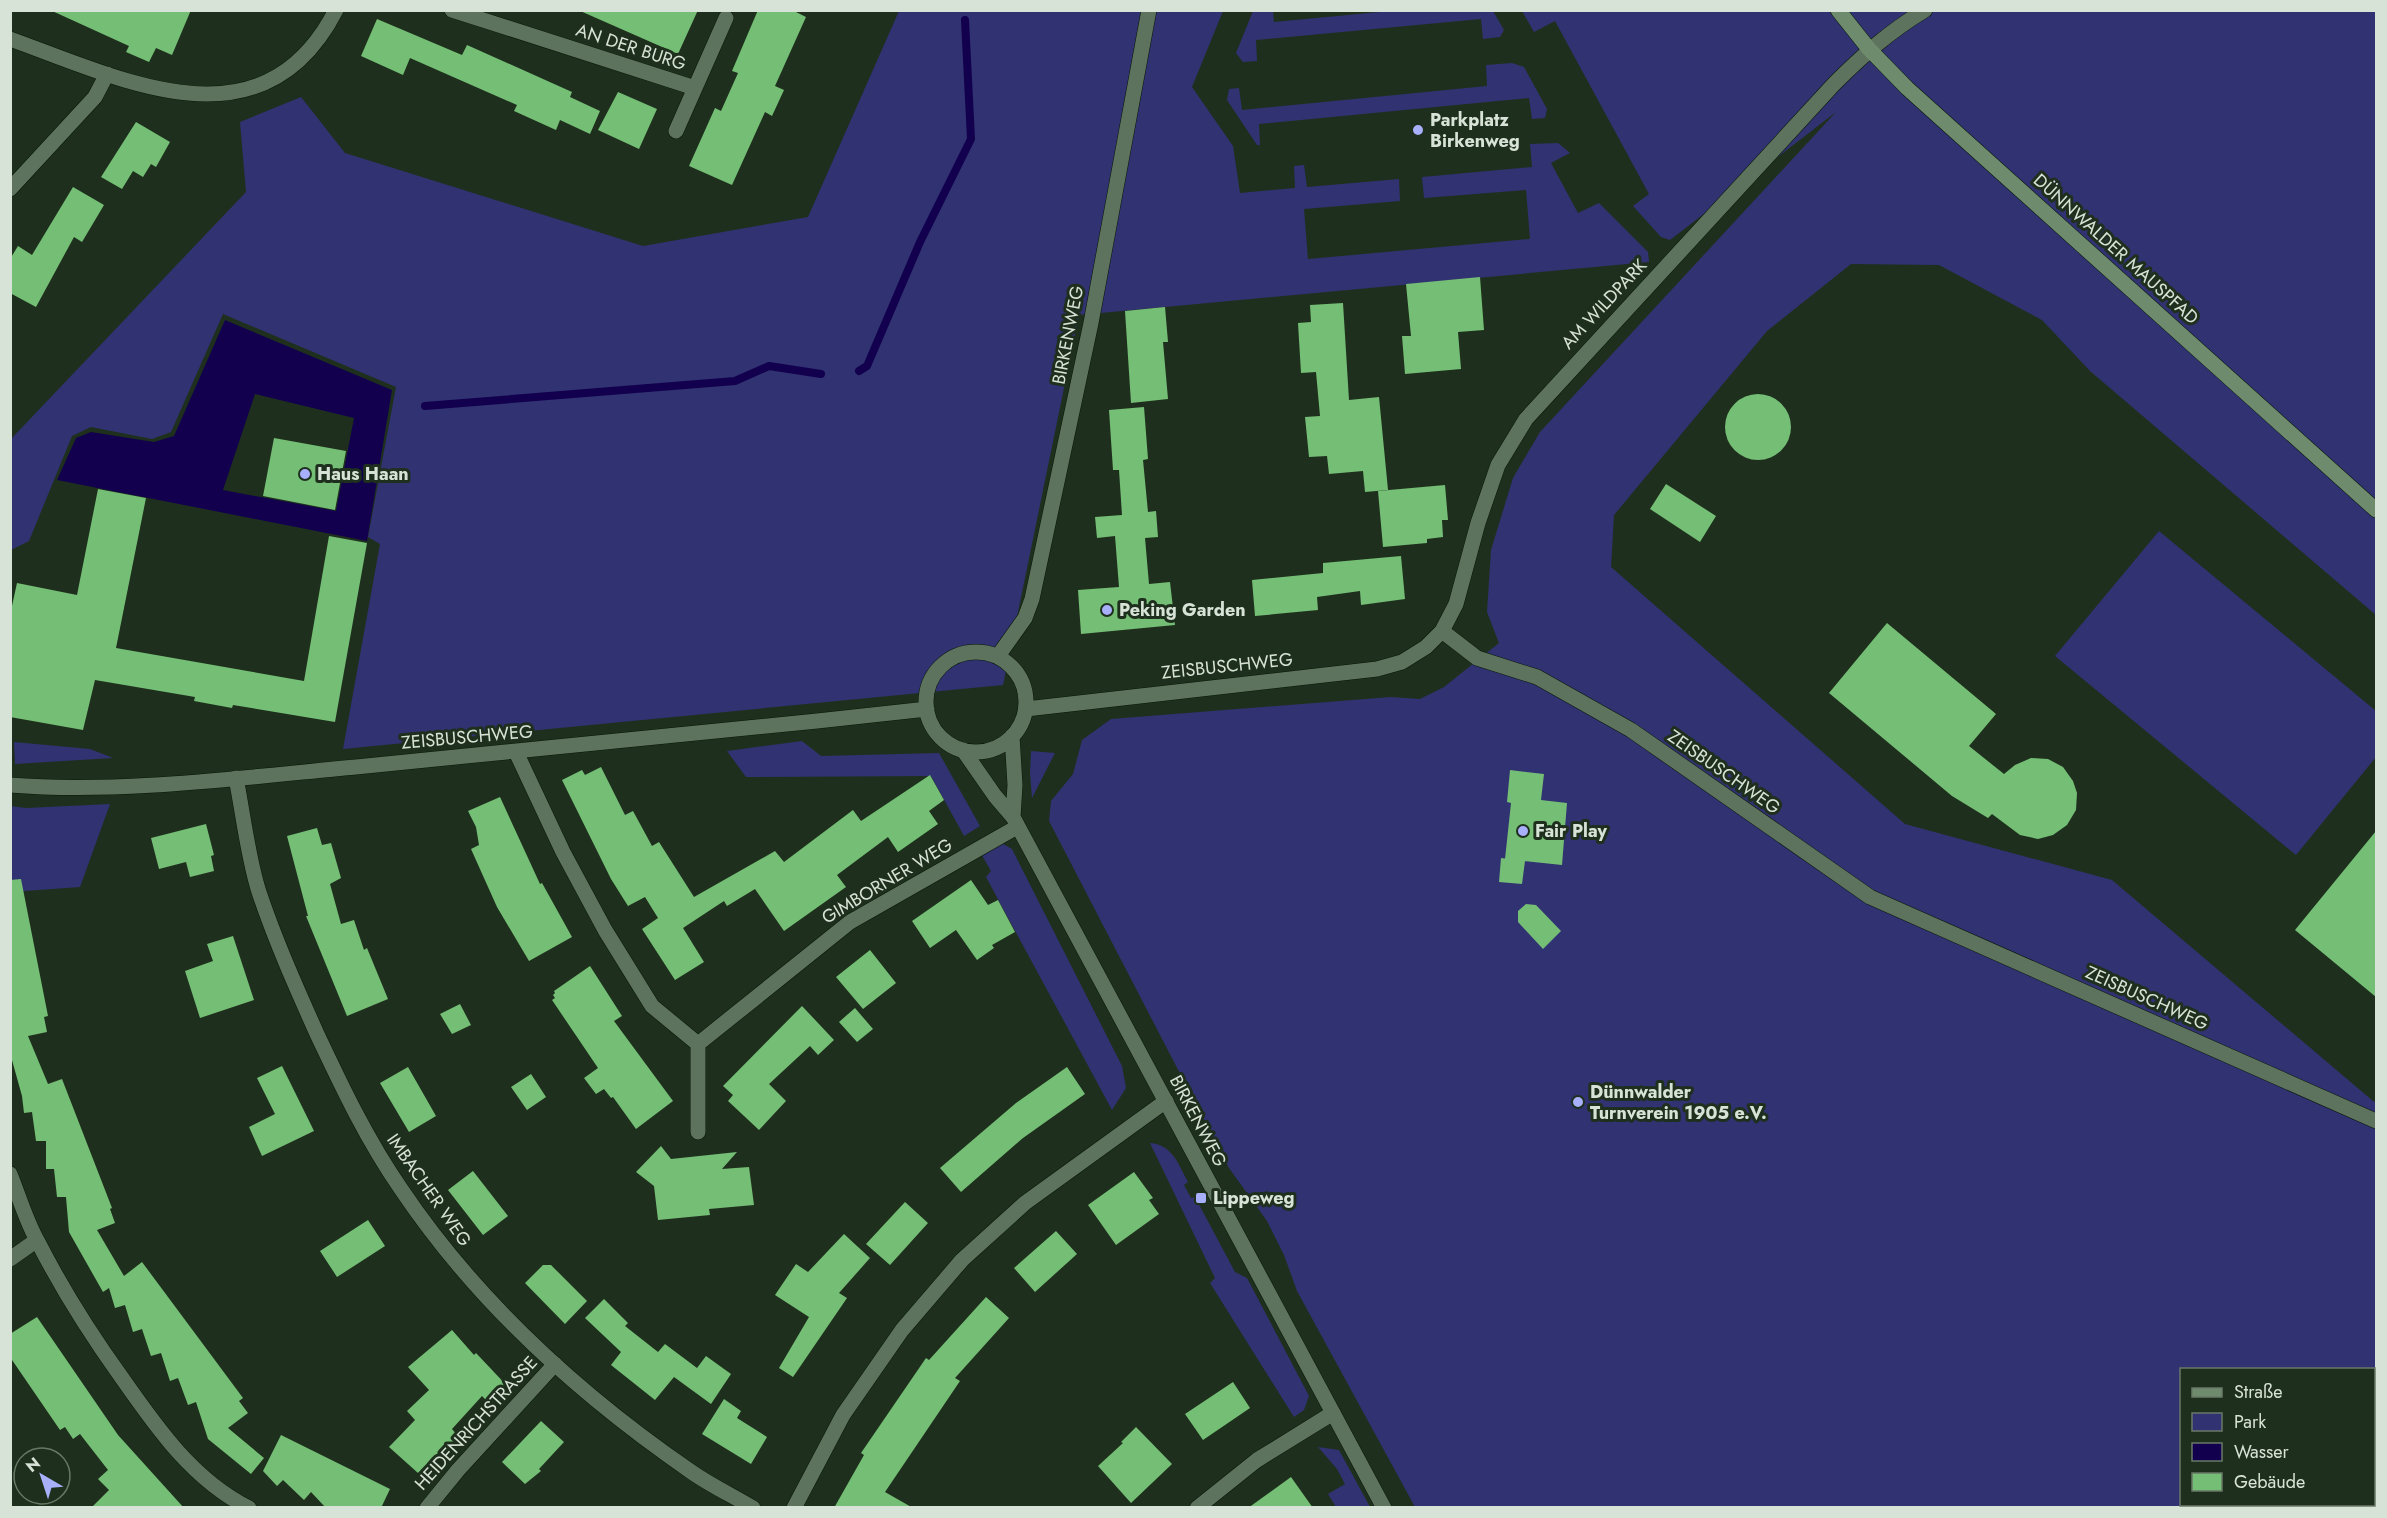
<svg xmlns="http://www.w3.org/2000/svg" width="2387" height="1518" font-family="Jost,sans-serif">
<rect width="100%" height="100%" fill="#1e301d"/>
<path fill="#313271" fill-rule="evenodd" d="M899,11H1223L1192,87L1233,146L1240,193L1295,188L1294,166L1304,165L1307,187L1399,179L1400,201L1304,209L1308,259L1530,239L1526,190L1424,198L1422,177L1532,167L1530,144L1558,143L1570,153L1551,163L1578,213L1599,203L1648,252L1649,262L1079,315L1003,685L343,749L380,544L368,537L396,387L223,314L171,432L152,439L91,427L72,436L29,541L11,550V439L246,192L240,122L301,97L345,153L643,246L808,217Z
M1253,11H1273L1274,22L1390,11H1493L1504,30L1500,37L1483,39L1481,19L1256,40L1257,61L1243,62L1236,53Z
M1522,11H2376V615L2090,371L2042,320L1939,265L1851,264L1767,331L1614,515L1611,567L1905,824L2112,880L2373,1101L2376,1102V1507H1415L1297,1291L1284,1255L1267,1221L1229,1168L1049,821L1051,801L1073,774L1082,740L1111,719L1391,697L1420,699L1444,687L1499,643L1487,612L1491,550L1513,478L1540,432L1836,112L1670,240L1661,237L1633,206L1649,194L1555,21L1534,32ZM2182,1370H2374V1504H2182Z
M1512,63L1524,67L1547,109L1545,118L1532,119L1529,98L1259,124L1260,145H1257L1227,100L1229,89L1239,88L1242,110L1487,86L1486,65Z
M2159,531L2376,711V757L2296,855L2055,656Z
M802,741L821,756L939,753L980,826L964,836L931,776L746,777L727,751Z
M14,742L90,749L113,758L15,764Z
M1031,751L1055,753L1032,798L1030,773Z
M110,804L80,887L11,892L10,806L26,808Z
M996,840L1012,849L1122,1066L1126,1088L1112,1110L986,877L991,871L979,850Z
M1150,1143C1173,1145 1178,1164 1188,1182L1184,1185L1191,1198L1195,1197L1235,1272L1247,1278L1309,1396L1304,1410L1294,1417L1210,1283L1215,1278Z
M1318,1447L1339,1450L1370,1507H1336L1328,1494L1345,1484L1337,1469Z"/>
<path fill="#12004f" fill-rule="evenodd" d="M225,320L392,390L367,541L57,480L76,438L91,432L154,442L174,436ZM255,394L354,418L336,511L223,490Z"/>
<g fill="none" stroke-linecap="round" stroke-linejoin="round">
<path stroke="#12004f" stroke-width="8" d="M859,371L867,366L920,242L971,139L965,20
M425,406L735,381L769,366L821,374"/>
</g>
<path fill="#75be75" d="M50,10H191L172,55L156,48L149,62L126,52L129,46Z
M578,10H698L678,54Z
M758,10H792L806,17L775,86L784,90L772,116L765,112L732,185L689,166L715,108L721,111L738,73L732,71Z
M377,19L462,55L467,45L572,92L570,97L600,111L590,134L560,120L556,130L514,111L517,105L410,58L403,75L361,56Z
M618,92L657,109L639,149L598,130Z
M136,122L170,142L156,167L151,164L143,177L133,171L122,189L101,177Z
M73,187L104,205L82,242L74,237L36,307L10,293V259L18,246L32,255Z
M1480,277L1484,330L1458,332L1461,369L1405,374L1402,336H1411L1406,284Z
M1343,303L1349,400L1379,397L1388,490L1365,492L1363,471L1329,474L1327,456L1309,457L1305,417L1320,416L1316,372L1301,373L1298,323L1311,322L1310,305Z
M1165,307L1168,342H1163L1168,399L1131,403L1125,311Z
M1725 427a33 33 0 1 1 66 0a33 33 0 1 1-66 0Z
M1144,407L1148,459L1143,460L1148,512L1156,511L1158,537L1145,538L1149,584L1170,582L1175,625L1081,634L1078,590L1119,587L1115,536L1097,538L1095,517L1122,515L1119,470H1113L1109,410Z
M274,438L346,451L335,510L263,496Z
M1666,484L1716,516L1700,542L1650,509Z
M1445,485L1448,520H1442L1443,537L1427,539V543L1383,547L1378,491Z
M98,489L146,498L116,648L304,681L329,536L367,543L335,722L233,705L232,708L194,701L195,697L95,680L83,730L10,717V615L17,583L77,595Z
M1401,556L1405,599L1361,605L1360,591L1317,597L1318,610L1255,616L1252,580L1323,573V563Z
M1887,623L1996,714L1969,746L2004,774L2015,765L2031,758L2048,759L2063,767L2073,781L2077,793L2076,810L2067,825L2053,835L2038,839L2020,835L1992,814L1988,818L1952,796L1829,693Z
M601,767L625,815L633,811L652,846L659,842L694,897L775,851L784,862L853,810L861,821L930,775L944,800L929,811L938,824L898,852L888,837L837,875L846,887L784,931L755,889L727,906L724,901L683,928L704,962L675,980L642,929L658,918L645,897L628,906L611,879L562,780L582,770L585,775Z
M1510,770L1544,774L1541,800L1567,803L1562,865L1505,859L1511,803L1507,802Z
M500,797L540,884L542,883L572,937L529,961L497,907L471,849L479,845L476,827L468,811Z
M206,824L214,855L211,856L214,871L190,877L186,862L159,869L151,838Z
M317,828L322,845L331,843L341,878L330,884L341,924L354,920L364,950L367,948L388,999L347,1016L306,916H308L287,836Z
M2376,831V997L2295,930Z
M1501,858L1525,861L1522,884L1499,882Z
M21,879L48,1016L44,1017L47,1032L28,1036L48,1084L62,1079L112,1208L110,1209L115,1223L97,1230L124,1276L142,1262L243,1398L239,1401L248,1413L228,1428L264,1458L251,1474L208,1439L196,1402L188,1405L178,1378L170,1381L161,1353L151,1356L142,1329L133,1332L125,1305L115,1308L109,1288L103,1292L69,1232L66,1197H57L54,1169H46V1141H36L32,1112L24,1113L22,1096L10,1053V880Z
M971,880L988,905L998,900L1015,932L992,945L994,948L977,960L956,930L930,948L912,921Z
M1526,904L1536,905L1561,931L1543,949L1518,922V911Z
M233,936L254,1000L200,1018L185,971L213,961L207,944Z
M870,950L896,983L863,1009L836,977Z
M590,966L622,1016L614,1021L673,1101L636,1129L613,1097L611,1098L604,1089L596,1094L584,1078L598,1068L552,1000L555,998L553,995L555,993L554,991Z
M460,1004L471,1025L452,1034L440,1014Z
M802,1006L834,1040L818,1055L810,1046L769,1084L786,1101L759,1130L728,1101L733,1095L723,1086Z
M855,1008L873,1029L857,1042L839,1022Z
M282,1066L314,1131L262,1156L249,1127L275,1114L257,1078Z
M408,1067L436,1116L409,1132L380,1083Z
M1067,1067L1085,1094L1023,1138L961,1192L940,1168L1016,1103Z
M531,1074L546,1097L527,1110L511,1087Z
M661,1146L671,1159L737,1152L722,1169L749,1167L754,1205L709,1209L710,1215L658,1220L654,1186L636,1172Z
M473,1171L508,1216L483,1235L448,1190Z
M1134,1172L1153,1198L1149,1200L1159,1214L1116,1245L1088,1205Z
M905,1202L928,1223L890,1265L866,1244Z
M368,1220L385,1246L337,1277L320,1251Z
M1056,1231L1077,1254L1035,1292L1014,1268Z
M844,1234L870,1258L839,1293L847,1298L793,1377L779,1368L809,1317L775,1295L796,1264L808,1272Z
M543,1265H551L587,1301L565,1324L525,1283Z
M986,1297L1009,1318L955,1378L960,1381L885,1492L913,1508H834L864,1455L861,1453L926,1358L929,1360Z
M604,1299L628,1323L625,1326L658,1352L665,1344L697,1368L706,1356L731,1374L711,1404L674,1377L655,1400L611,1365L621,1352L585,1318Z
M37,1317L118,1435L184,1508H91L109,1490L98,1479L108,1470L80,1434L73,1439L65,1427L60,1430L10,1357V1334Z
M452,1330L474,1355L476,1353L510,1389L493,1407L482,1396L452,1429L462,1441L448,1456L442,1449L418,1473L389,1447L415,1420L407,1411L429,1390L408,1367Z
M1233,1382L1250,1408L1203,1440L1185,1414Z
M724,1399L741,1411L737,1418L767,1437L751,1464L702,1434Z
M541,1421L564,1442L539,1469L541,1471L525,1484L502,1462Z
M1136,1427L1172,1464L1131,1503L1098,1466L1123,1443L1121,1442Z
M281,1435L390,1489L381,1508H326L311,1492L304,1500L283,1480L277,1486L263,1471Z
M1291,1477L1313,1508H1248Z"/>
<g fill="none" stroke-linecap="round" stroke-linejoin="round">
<defs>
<path id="minor" d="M452,10L695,88
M10,39C124,80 263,152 336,10
M676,131L726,18
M10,189L95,97L107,74
M1442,631L1477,658L1537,677L1631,730L1870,897L2376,1121
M998,656L1025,618L1032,599L1091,323L1149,10
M516,752L563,852L605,930L652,1006L698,1044V1132
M236,778C243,813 248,858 259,892C275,940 296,987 317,1034C342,1087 367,1140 401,1189C477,1302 581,1396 693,1473C712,1486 733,1496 753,1508
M698,1044L850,922L1017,827
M10,1174C19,1196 26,1221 38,1242C62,1289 91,1335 122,1378C157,1428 193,1480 249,1508
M10,1259L37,1240
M427,1508L458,1470L555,1364
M794,1508L843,1415L902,1330L962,1260L1025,1203L1166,1101
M1197,1508L1257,1460L1333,1413"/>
<path id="tertiary" d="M926 702a50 50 0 1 1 100 0a50 50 0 1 1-100 0Z
M1026,709L1377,669L1402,662L1426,647L1442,631L1456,604L1478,523L1498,465L1526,419L1834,84C1863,55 1890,31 1925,10
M1012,736L1015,785L1013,817
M963,750L995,796L1013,817L1384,1508
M10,785C121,794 245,777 356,767C547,749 737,730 927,709"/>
<path id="secondary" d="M1838,10L1869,49L1907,88L2376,510"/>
</defs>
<use href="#minor" stroke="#071707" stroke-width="16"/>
<use href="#tertiary" stroke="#071707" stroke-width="16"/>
<use href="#secondary" stroke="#071707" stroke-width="16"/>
<use href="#minor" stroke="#5e735d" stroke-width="15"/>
<use href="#tertiary" stroke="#5e735d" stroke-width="15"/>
<use href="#secondary" stroke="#6e8c6d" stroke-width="15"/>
</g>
<g fill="#a8b0fc" stroke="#1e301d" stroke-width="2">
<circle cx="1418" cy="130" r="6"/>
<circle cx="305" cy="474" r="6"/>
<circle cx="1107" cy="610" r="6"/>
<circle cx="1523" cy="831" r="6"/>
<circle cx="1578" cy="1102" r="6"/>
<rect x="1195" y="1192" width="12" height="12" rx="3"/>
</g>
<g text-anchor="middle" stroke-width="6" stroke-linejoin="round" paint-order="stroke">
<g font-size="18" fill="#d8e3d7" stroke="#1e301d">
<text transform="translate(631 47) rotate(18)" y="6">AN DER BURG</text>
<text transform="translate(2116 249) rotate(42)" y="6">DÜNNWALDER MAUSPFAD</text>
<text transform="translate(1604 304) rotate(-47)" y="6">AM WILDPARK</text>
<text transform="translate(1068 335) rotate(-79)" y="6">BIRKENWEG</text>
<text transform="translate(1227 666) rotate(-6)" y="6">ZEISBUSCHWEG</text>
<text transform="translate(467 737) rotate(-5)" y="6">ZEISBUSCHWEG</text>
<text transform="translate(1724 772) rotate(35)" y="6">ZEISBUSCHWEG</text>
<text transform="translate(887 881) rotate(-31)" y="6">GIMBORNER WEG</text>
<text transform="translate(2147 998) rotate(24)" y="6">ZEISBUSCHWEG</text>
<text transform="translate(1198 1121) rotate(62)" y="6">BIRKENWEG</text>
<text transform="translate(429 1190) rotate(55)" y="6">IMBACHER WEG</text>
<text transform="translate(476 1423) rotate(-48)" y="6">HEIDENRICHSTRASSE</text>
</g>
<g font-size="18" font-weight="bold" fill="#d8e3d7" stroke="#1e301d" text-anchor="start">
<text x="1430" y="126">Parkplatz<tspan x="1430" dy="21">Birkenweg</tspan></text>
<text x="317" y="480">Haus Haan</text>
<text x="1119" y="616">Peking Garden</text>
<text x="1535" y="837">Fair Play</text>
<text x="1590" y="1098">Dünnwalder<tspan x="1590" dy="21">Turnverein 1905 e.V.</tspan></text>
<text x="1213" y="1204">Lippeweg</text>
</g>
</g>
<rect width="2387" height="1518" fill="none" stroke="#d8e3d7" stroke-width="24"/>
<rect x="2180" y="1368" width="195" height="138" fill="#1e301d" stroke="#687867" stroke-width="1.5"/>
<rect x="2192" y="1388" width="30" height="9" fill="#6e8c6d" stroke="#687867" stroke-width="1.5"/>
<text x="2234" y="1398" font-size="18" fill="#d8e3d7">Straße</text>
<rect x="2192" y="1413" width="30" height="18" fill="#313271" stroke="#687867" stroke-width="1.5"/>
<text x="2234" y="1428" font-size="18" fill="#d8e3d7">Park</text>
<rect x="2192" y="1443" width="30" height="18" fill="#12004f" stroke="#687867" stroke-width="1.5"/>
<text x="2234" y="1458" font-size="18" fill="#d8e3d7">Wasser</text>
<rect x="2192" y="1473" width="30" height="18" fill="#75be75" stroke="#687867" stroke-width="1.5"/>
<text x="2234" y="1488" font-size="18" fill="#d8e3d7">Gebäude</text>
<g transform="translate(42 1476) rotate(321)"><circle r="28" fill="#1e301d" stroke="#687867" stroke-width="1.5"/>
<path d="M0-4.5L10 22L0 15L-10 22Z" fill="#a8b0fc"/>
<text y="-9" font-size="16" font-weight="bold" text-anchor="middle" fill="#d8e3d7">N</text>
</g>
</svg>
